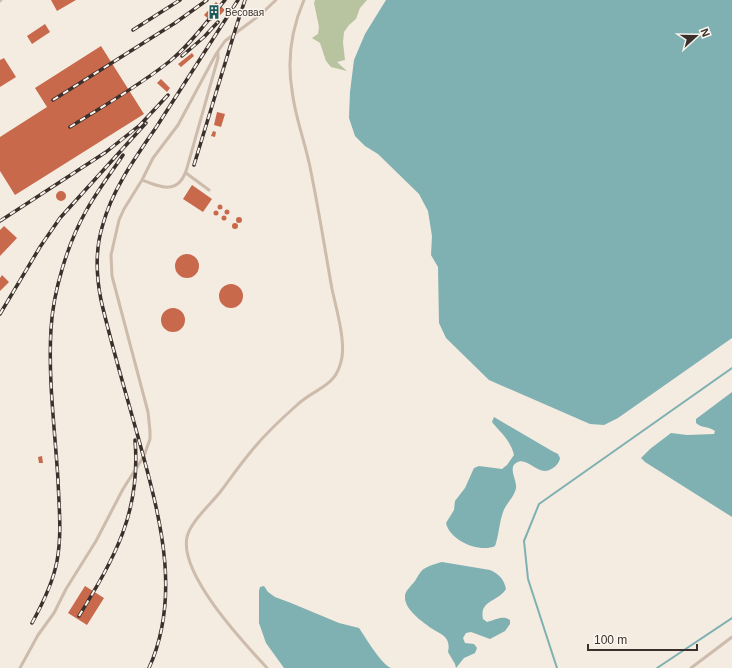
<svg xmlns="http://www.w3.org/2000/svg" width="732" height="668" font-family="Helvetica,sans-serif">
<rect width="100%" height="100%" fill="#f4ebe1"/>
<path fill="#b8c4a0" d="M315,0H367L360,8L356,19L349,25L344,32L343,42L345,60L337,62L347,71L331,67L326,61L320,43L312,38L318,34L319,27L314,3Z"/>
<path fill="#7fb0b2" d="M386,0H732V338L618,418L604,425L590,424L489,380L446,338L439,323L438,267L431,255L432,236L428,211L419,194L378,154L365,146L355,136L349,118L350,92L354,60L365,34Z
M732,392V517L645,462L641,458L650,449L671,433L687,435L714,434L715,431C708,426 701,428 696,423V419Z
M494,417L552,451L558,454L560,458C559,463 557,465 553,468C538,479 528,455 516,463C508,468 517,480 516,488C514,498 506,503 503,512C499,523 499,535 495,546C480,553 450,541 446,523L454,510L455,501L465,488L474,468L479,466L502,469L507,465L514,455C511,441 501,433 492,422Z
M442,562L490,570C499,574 504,579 506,589C498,602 479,600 483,619L487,622C496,620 502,615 510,620V624L505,631L490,639L471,632L466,633L463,638L465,643L474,644L477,648L475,653L464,658L456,668L455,664L448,652C452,634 437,634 427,625C419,619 404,608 405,596C405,591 412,585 415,581C417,578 418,575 420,573C423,567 435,564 442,562Z
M264,586L268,592L275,597L291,603L339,623L359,628C366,638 381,664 391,668H284L266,643L259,623V591L260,587Z"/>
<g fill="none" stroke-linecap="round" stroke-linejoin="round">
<path stroke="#7fb0b2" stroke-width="2" d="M557,668L528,579L524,541L539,504L732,368
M657,668L732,618"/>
</g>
<path fill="#c8694b" d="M51,0H76L57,11Z
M216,2L225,10L215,20L213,19L211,21L204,15Z
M45,24L50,32L32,44L27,36Z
M101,46L144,114L15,195L0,171V137L47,107L35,88Z
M192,53L194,56L181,67L178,64Z
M4,58L16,77L0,87V60Z
M161,79L170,88L167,92L157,83Z
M217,112L225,114L221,127L214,125Z
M213,131L216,132L215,137L211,136Z
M192,185L212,199L203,212L183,199Z
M56 196a5 5 0 1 1 10 0a5 5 0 1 1-10 0Z
M217.5 207a2.5 2.5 0 1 1 5 0a2.5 2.5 0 1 1-5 0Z
M224.5 212a2.5 2.5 0 1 1 5 0a2.5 2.5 0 1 1-5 0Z
M213.5 213a2.5 2.5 0 1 1 5 0a2.5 2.5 0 1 1-5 0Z
M221.5 218a2.5 2.5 0 1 1 5 0a2.5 2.5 0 1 1-5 0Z
M236 220a3 3 0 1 1 6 0a3 3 0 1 1-6 0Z
M232 226a3 3 0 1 1 6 0a3 3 0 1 1-6 0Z
M4,226L17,238L0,256V230Z
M175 266a12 12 0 1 1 24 0a12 12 0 1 1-24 0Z
M2,275L9,282L0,291V278Z
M219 296a12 12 0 1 1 24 0a12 12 0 1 1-24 0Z
M161 320a12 12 0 1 1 24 0a12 12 0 1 1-24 0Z
M42,456L43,463H39L38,457Z
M85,586L104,598L87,625L68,613Z"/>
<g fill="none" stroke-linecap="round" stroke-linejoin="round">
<path stroke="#cdbbac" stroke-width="3" d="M0,1L1,0
M186,173L209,190
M142,180C162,188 179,195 187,168L218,58V53
M20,668L38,635L54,613L66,589L96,541L123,489L144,456L150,439V431L148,412L112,276L111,255L119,220L124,209L142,180L153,158L178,125L216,54L225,41L260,15L276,0
M267,668C243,642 179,574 187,537C191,521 211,504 221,491C230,479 239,466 249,454C263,436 280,420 297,405C316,387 337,388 342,357C345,339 336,307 332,289C325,250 319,211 311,172C306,144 295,118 292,90C287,60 292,28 304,0
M691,668L732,637"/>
<defs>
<path id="rail" d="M133,30L180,0
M182,56L204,37L218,22
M53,100L175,23L207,0
M70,127C103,106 139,86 170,61C191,44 207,21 225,0
M194,165L237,24L245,0
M0,221L106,152L140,125L168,95
M0,314L40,247L60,218L146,123
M79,616C115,557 141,512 135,440
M32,623C43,603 53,583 57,561C62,534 59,507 58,480C55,430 48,379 51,329C53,291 68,243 86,211C97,191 111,173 123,155
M149,668C180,599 162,525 143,455C129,403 113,352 101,300C96,275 95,249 103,224C113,188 136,157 157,126C184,84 211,42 238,0"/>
</defs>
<use href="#rail" stroke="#3b302b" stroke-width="3.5"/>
<use href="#rail" stroke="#fbf5ee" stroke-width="2" stroke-dasharray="6" stroke-linecap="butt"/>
</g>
<defs>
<symbol id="building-bare" viewBox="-9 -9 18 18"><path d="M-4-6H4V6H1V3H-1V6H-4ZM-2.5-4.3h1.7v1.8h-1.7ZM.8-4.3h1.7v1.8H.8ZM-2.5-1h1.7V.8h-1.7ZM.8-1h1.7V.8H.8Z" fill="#1f5a5e" stroke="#fbf5ee" stroke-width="2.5" paint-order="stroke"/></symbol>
</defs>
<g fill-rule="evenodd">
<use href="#building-bare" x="204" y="2" width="20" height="20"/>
</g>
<g text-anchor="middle" stroke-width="3" stroke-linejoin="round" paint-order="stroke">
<g font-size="10" fill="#3b302b" stroke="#fbf5ee" text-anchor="start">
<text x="225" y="16">Весовая</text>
</g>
</g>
<g transform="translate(696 36) rotate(69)" stroke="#fbf5ee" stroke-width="3" paint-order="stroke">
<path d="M0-3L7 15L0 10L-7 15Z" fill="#3b302b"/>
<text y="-6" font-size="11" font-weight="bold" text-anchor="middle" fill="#3b302b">N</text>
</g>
<path d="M588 644v6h109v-6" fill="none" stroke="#3b302b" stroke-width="2"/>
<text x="594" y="644" font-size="12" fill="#3b302b" stroke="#fbf5ee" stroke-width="3" paint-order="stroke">100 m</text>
</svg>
